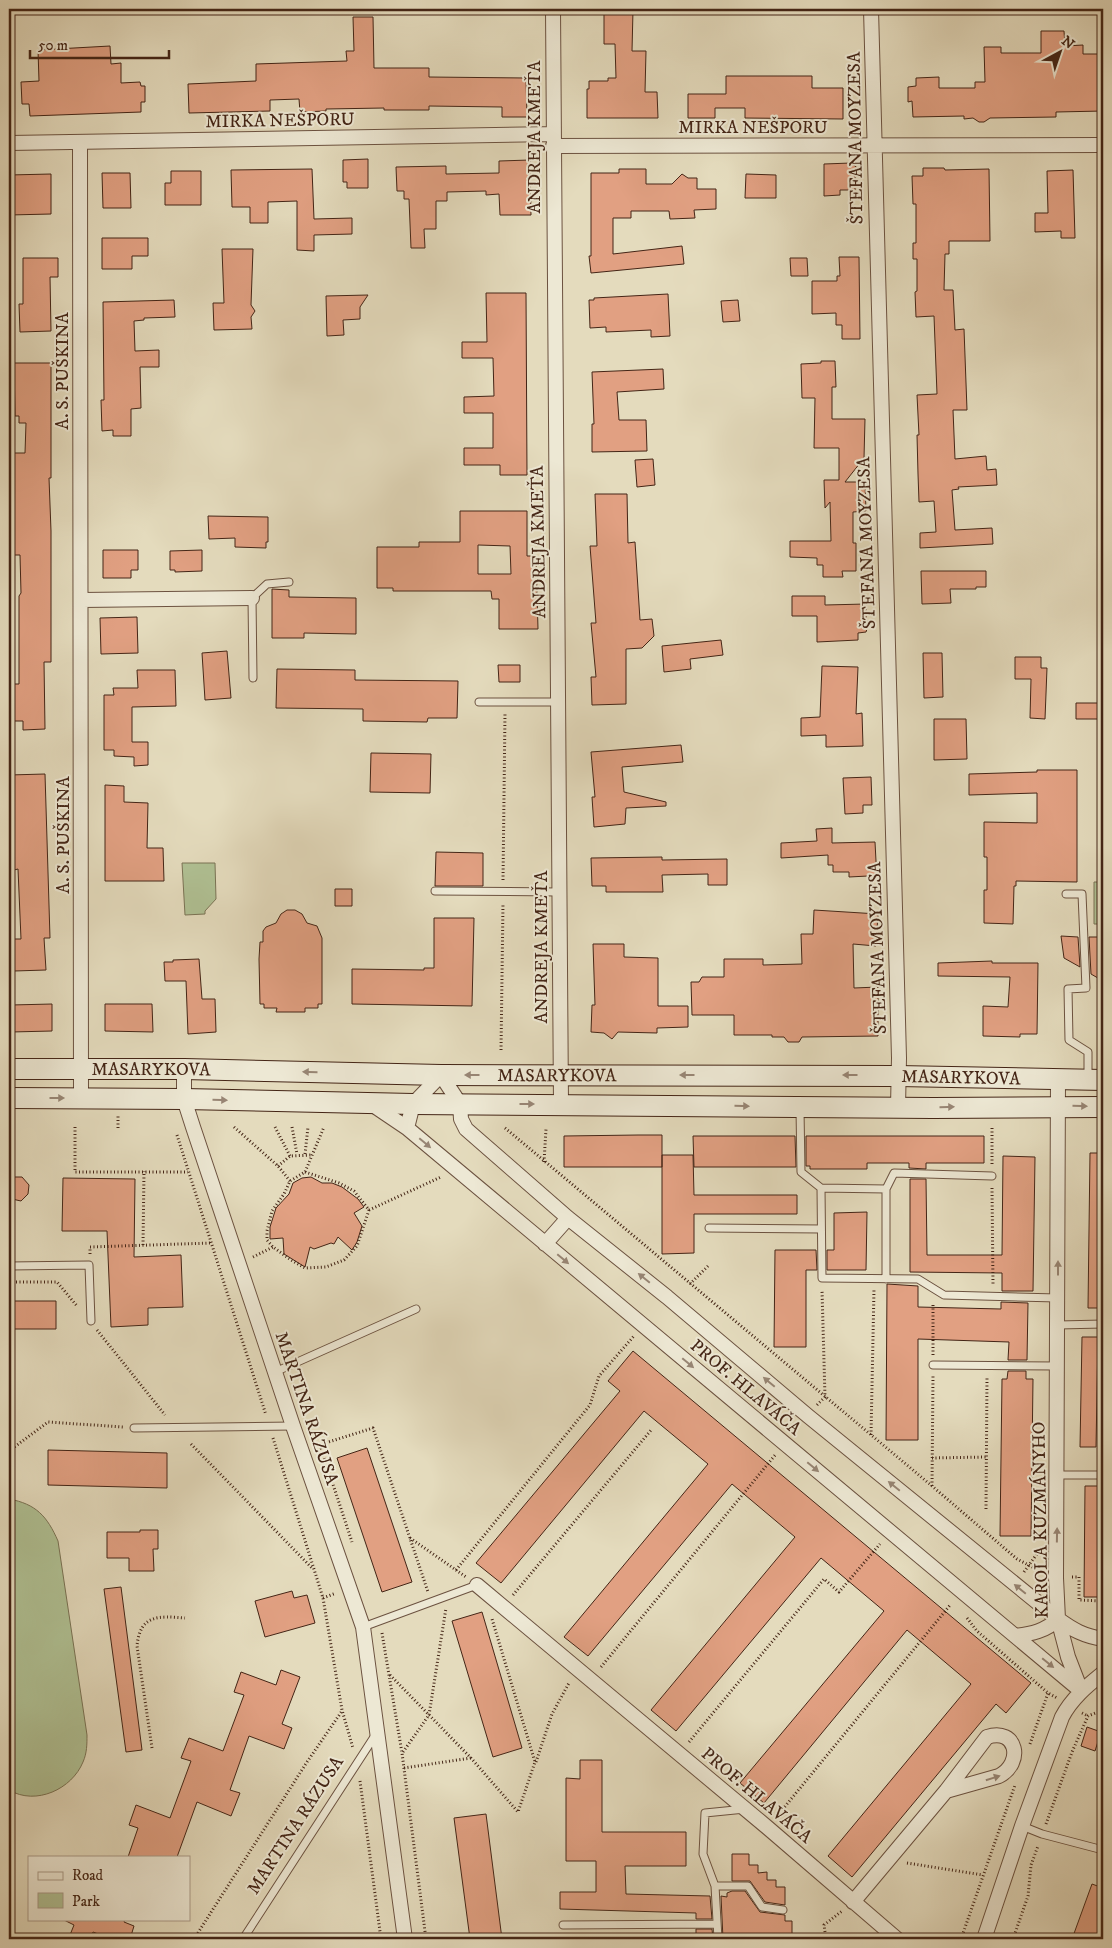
<svg xmlns="http://www.w3.org/2000/svg" width="1112" height="1948" font-family="'IM FELL DW Pica',serif">
<rect width="100%" height="100%" fill="#e4dbbd"/>
<filter id="stains"><feTurbulence type="fractalNoise" baseFrequency=".004" numOctaves="4"/><feColorMatrix values="0 0 0 0 .2 0 0 0 0 .09 0 0 0 0 .02 0 0 0 .5 -.17"/></filter>
<radialGradient id="worn" r=".72"><stop offset=".6" stop-color="#630" stop-opacity="0"/><stop offset="1" stop-color="#630" stop-opacity=".3"/></radialGradient>
<path fill="#b0c194" stroke="#7a7355" d="M182,863H215L216,899L205,911V914L185,915Z
M1094,882H1103V924H1094Z
M9,1499C36,1504 47,1516 58,1541L87,1735C87,1744 87,1753 83,1762C72,1789 36,1806 9,1790Z"/>
<path fill="#e1a082" stroke="#442516" fill-rule="evenodd" d="M604,10H633L632,51H646L645,92H657L658,118H587V89H589V81H608V78H616L615,44H604Z
M353,17H373L374,68H429V77L526,78L527,117H502V107L429,106V110H384V108L326,109V111L300,112L299,99L270,100V111L189,113L188,84L256,81V64L347,61L346,51H354Z
M1041,31H1064L1065,46L1083,45V54H1101L1103,111L1056,112V117L990,118L984,122H979L973,118L964,119V116L913,117L912,101L908,102V87L916,86V78L939,77V88H975V82H985L984,47H1001V53H1041Z
M110,46L111,64L121,63V83L140,82L141,86H145V102H141V112L30,116L29,104H22L21,82L39,81L38,50Z
M726,76H812V88H843V119L745,118V108H715V118H688V94H726Z
M368,159V188H347V182H343V160Z
M530,160L531,215H500L499,194L486,195V191L447,192V201H436V229H424L425,248H411L409,199H404V191H397L396,167L446,166V174L499,173V161Z
M851,163L860,170L855,175V190H840V195L824,196V164Z
M923,168H944L945,170L989,169L990,241H949V254H945L944,290H953L955,330L964,329L967,410H953L955,459L986,456L987,470L996,469L997,485L958,487L959,489L952,490L955,530L992,528L993,544L920,548V533L936,532L934,501L919,502L918,474L917,435H919L917,395L937,394L934,316L916,317L915,292L917,291V259H913V243H916V204H913L912,176H923Z
M312,169L314,219L352,218V234L314,235V251L297,250V201L268,202V223H250V207H232L231,170Z
M619,169H646V184H672L682,174L688,178H697V189H716V209L694,210L695,218L670,219L669,211H631V218H613V254L682,246L684,264L591,273L589,256H591V173H619Z
M1073,170L1075,238H1061V231L1035,232V213H1048L1047,171Z
M171,171H201V205H165V183H171Z
M102,173H130L131,208H103Z
M51,174V214L9,215V175Z
M746,174L776,175V198H745Z
M102,238H148V256H132V269H102Z
M222,249H253L251,305L255,311L251,317L252,329L214,330L213,303H224Z
M839,257H859L860,339H842V325H836V313L812,314V281H837V276H840Z
M23,258H58V277H50L51,331L20,332L19,304H23Z
M790,258H807L808,276H791Z
M486,293H526L527,475H500V465H464V448H493V413H464V397L494,396L493,358H462V342H487Z
M668,294L670,336L651,337V330L606,332V327L590,328L589,300H594V298Z
M368,295L360,307V319L343,320L344,335L327,336L326,296Z
M174,300L175,317L144,318V320L134,321L135,351L159,350V367H140L141,408L131,409V436H113V430L102,431L101,400H104L103,302Z
M738,300L740,321L723,322L721,301Z
M821,361H835L836,387H832V419H865L864,458L845,482H865L866,511L853,512V543H856V571H842L843,577H823V565H817V558L790,557V541H831L830,502L825,508L824,480H839V448H814L815,398H802L801,364L821,363Z
M14,363H51V478H49L51,531V662H44L45,729L23,730V721H13V707H9V684H19V596L21,593L20,555H9L11,453H25L26,423H19V416H15Z
M663,369L664,389L617,392L619,420H646L647,451L592,452V424H594L592,372Z
M653,459L655,485L637,487L635,460Z
M595,494H627L628,543L635,542L640,620L652,619L654,636L642,648L626,649V704L592,705L591,677H596L591,623H596L590,546H597Z
M460,511H527V556H536L538,629H499V599H492L491,591H393V588H377V547H419V542H460ZM478,545L510,546L511,574H478Z
M208,516L268,517V542H266V548L235,547V538L209,539Z
M103,550H138V570H131V578H103Z
M202,550V571L175,572V570H170V551Z
M921,571H986V587H976V589H950L951,603L922,604Z
M272,589L289,590V597L356,598V634L304,633V638H272Z
M792,596H825V605L866,604V619L869,623L866,632L858,633V640L817,642V616H792Z
M137,617L138,653L101,654L100,618Z
M721,640L723,655L690,659L691,669L664,672L662,646Z
M227,651L231,698L205,700L202,653Z
M923,653H942L943,697L924,698Z
M1015,657H1041V668H1047L1045,719L1030,718L1031,679H1015Z
M498,665H520V682H499Z
M822,666L858,667L856,714L862,713L863,746L826,747V735L801,736V718L820,717Z
M277,669L355,670V680L458,681L457,718H428L427,722L363,721V709L276,708Z
M137,670H175L176,706L132,707V742H148V765L134,766V757L114,756V750H104V695H114L113,688H138Z
M1076,703H1103V719H1076Z
M934,719H966L967,759L934,760Z
M681,745L683,762L622,767L624,792L666,802V806L626,808L625,824L594,827L592,797H595L591,752Z
M371,753L431,754L430,793L370,792Z
M1037,770H1077V882L1016,881V886H1014L1013,924L984,923V890H987V857H984V822L1037,823V793L969,795V774L1037,772Z
M45,774L50,938H44L46,970L14,971V954H9V939H21L18,869L14,870V837H9V775Z
M871,777L872,805H863V813L845,814L843,778Z
M105,785L124,786V802L148,803L147,848H163L164,881H105Z
M832,828V843L875,842L877,880L868,876L849,877V872H833V865H828V855L781,858V843L817,841L816,829Z
M436,852L483,853V886H435Z
M662,857V860L727,859V885H708V874L662,875L663,892H606V886H592L591,858Z
M335,889H352V906H335Z
M287,910H295L302,914L307,923L317,926L322,938V1004H318V1008H305V1012H276L277,1008H264V1004H260L259,959L260,942H263V931L266,927L276,923L281,914Z
M814,910L878,914L876,946L853,944L854,988L878,987V1036L802,1037L799,1042H788L784,1037H772V1035H734V1015H692L691,982H699L702,977H724V959H763V965L802,964L801,934H813Z
M434,918H474L472,1006L352,1004V969L424,970V968H434Z
M1061,936L1078,937L1080,967L1064,958Z
M1089,937H1103V981L1091,974Z
M593,944H624V957L658,958V1006H688V1027L657,1028V1033L618,1032L612,1039L604,1033L591,1032L592,1005H595Z
M199,959L202,999H215L216,1032L188,1034L186,981H165L164,962H173V960Z
M992,961V963H1038L1037,1034H1020V1037L983,1036V1006L1008,1007L1010,977L938,976V963Z
M52,1004V1031L11,1032V1005Z
M105,1004H152L153,1032L105,1031Z
M638,1135H662V1167H564V1136Z
M693,1136H795L796,1167H694Z
M806,1136H984V1163H926V1169L909,1168V1163H867V1169H810V1166H806Z
M1090,1153H1103V1308H1088Z
M662,1155H693L694,1195H797V1214H694V1253L662,1254Z
M1003,1156L1035,1157L1033,1291H1002V1273L910,1272V1179H926L927,1255H1002Z
M14,1177H22L29,1185L28,1194L21,1201L12,1199L9,1195V1181Z
M311,1177L322,1183H332L342,1187L358,1199L364,1207L354,1213L362,1226L357,1242L352,1250L338,1237L334,1244L331,1243L314,1249L310,1247L305,1267L284,1254L283,1238L270,1239V1227L276,1208L289,1194L293,1183L302,1178Z
M63,1178L135,1179L134,1257L181,1255L183,1307L148,1308V1325L111,1327L107,1231H62Z
M867,1212L866,1270H827V1250H834V1213Z
M775,1250H816L817,1270H806V1347H774Z
M887,1284L918,1286V1307L1001,1309V1302L1028,1303L1027,1360H1008L1009,1342L918,1339V1440H886Z
M9,1301H56V1329H9Z
M1082,1337H1098L1096,1447H1080Z
M633,1351L1031,1683L1006,1713L996,1704L852,1877L828,1856L971,1684L907,1630L764,1803L740,1783L884,1611L821,1558L676,1731L651,1710L795,1537L732,1484L588,1656L564,1637L708,1464L644,1411L501,1583L476,1563L620,1391L608,1381Z
M1008,1371H1026V1379H1033L1031,1536H1000L1002,1379H1007Z
M367,1448L412,1582L382,1592L337,1458Z
M48,1450L167,1453V1488L48,1485Z
M1085,1486H1103V1597H1084Z
M140,1530H158V1549H153L154,1571H129V1558H107V1532H140Z
M121,1587L142,1750L126,1752L104,1589Z
M292,1591L294,1598L307,1595L315,1623L265,1637L255,1601Z
M482,1612L522,1748L493,1757L452,1621Z
M281,1670L300,1677L282,1724L292,1728L284,1749L249,1736L230,1790L240,1793L231,1816L197,1802L177,1857H128L138,1828L129,1825L136,1805L170,1818L191,1761L181,1758L189,1738L223,1751L244,1695L234,1692L241,1672L276,1685Z
M1087,1727L1101,1732L1095,1751L1081,1746Z
M580,1760H602V1832H686V1866H625L626,1894L710,1896L712,1919H696V1913L560,1909V1892H596V1861H566V1778L580,1779Z
M486,1814L502,1939H470L454,1818Z
M732,1854H749V1865H758V1873L767,1872V1880H776V1887H785V1905L765,1902L750,1881H732Z
M1092,1884L1103,1888V1939H1072Z
M732,1891H745L760,1912L785,1915V1921H792V1939H723L721,1896L727,1897V1893Z
M62,1919H125L124,1922L134,1926L130,1939H111L93,1932L90,1939H81L70,1935L74,1925Z
M696,1929H712L713,1939H696Z"/>
<g fill="none" stroke-linecap="round" stroke-linejoin="round">
<defs>
<path id="service" d="M253,678L252,598L267,584L289,582
M479,702H558
M435,891L559,892
M1066,894H1082L1086,988L1068,989L1069,1040L1088,1052V1079
M800,1109L801,1172L821,1188L822,1278L918,1279L944,1295L1058,1298
M821,1188L886,1189V1279
M886,1189L894,1173L992,1176
M709,1228L821,1229
M9,1266L89,1265L91,1321
M1058,1325L1103,1324
M933,1365L1057,1366
M275,1372L416,1309
M134,1428L293,1426
M1058,1475H1103
M363,1627L477,1585
M1022,1826L1042,1834L1103,1850
M715,1886H748L762,1907L783,1910
M563,1925L717,1924
M243,1939L376,1734
M718,1939L715,1886L703,1854L705,1813L745,1809"/>
<path id="minor" d="M553,9L561,1104
M871,9L899,1058L898,1107
M80,142L81,1098
M9,143L553,134
M553,146L1103,145
M82,600L252,598
M184,1069V1099L193,1127L293,1426L363,1627L405,1939
M1058,1079L1056,1578L1058,1619L1068,1657L1080,1688
M370,1103L407,1128
M545,1244L568,1218
M477,1585L768,1828L897,1939
M1015,1636C1031,1634 1046,1631 1058,1619
M1081,1691L407,1128L413,1104L441,1075L460,1104L461,1119L466,1129L568,1218L667,1297L808,1416L1058,1619C1073,1630 1084,1636 1103,1639
M853,1902L946,1791L987,1737C1017,1727 1024,1763 999,1776L946,1791
M984,1939L1022,1826L1062,1717C1072,1698 1087,1686 1103,1673"/>
<g id="secondary">
<path id="s1" d="M9,1069H184L441,1075L898,1076L1103,1080"/>
<path d="M9,1098L184,1099L413,1104L933,1108L1103,1107"/>
</g>
</defs>
<use href="#service" stroke="#6c5240" stroke-width="9"/>
<use href="#minor" stroke="#6c5240" stroke-width="16"/>
<use href="#secondary" stroke="#442516" stroke-width="22"/>
<path stroke="#442516" stroke-width="3" stroke-dasharray="1 2.5" stroke-linecap="butt" d="M503,880L505,713
M501,1050L503,903
M75,1127V1172H188
M234,1127L278,1166L290,1181
M275,1127L290,1156
M292,1127L297,1154
M118,1128V1116
M505,1128L932,1486L1017,1559L1042,1572
M177,1135L266,1415
M305,1154L308,1127
M544,1162L546,1129
M992,1164V1128
M278,1166L290,1156L312,1155
M305,1172L339,1183L354,1191L369,1210L357,1246L344,1260L326,1267L305,1268L291,1260L273,1247L267,1240V1231L272,1211L284,1194L290,1181L305,1172L324,1127
M992,1188L993,1284
M369,1210L441,1177
M143,1245L144,1171
M90,1254V1247L211,1243
M253,1257L273,1247
M9,1282H57L77,1306
M690,1284L708,1266
M97,1330L165,1415
M933,1355V1303
M817,1405L825,1397L822,1290
M871,1435L874,1289
M273,1438L323,1598L342,1710L353,1748
M191,1444L313,1569
M319,1445L373,1428L428,1592
M320,1445L352,1542
M9,1451L48,1422L123,1427
M932,1458L986,1457
M932,1486L933,1376
M986,1509L987,1378
M410,1538L466,1577
M456,1570L590,1405L599,1376L634,1336
M1024,1572L1039,1551
M1072,1577H1079V1600L1103,1601
M513,1595L652,1429
M323,1598L336,1593
M967,1618L977,1631L1048,1693L1057,1698
M382,1633L402,1753L426,1939
M601,1667L776,1454
M390,1675L471,1758L518,1812L535,1762L492,1619
M1082,1713L1088,1716
M689,1742L824,1579L839,1592L880,1544
M1030,1744L1048,1693
M152,1748L137,1646C140,1614 159,1616 185,1618
M403,1752L429,1715L446,1608
M536,1762L552,1714L569,1683
M404,1768L471,1758
M360,1781L381,1939
M778,1815L951,1604
M1046,1824L1072,1752L1088,1716L1103,1710
M907,1863L983,1875
M194,1939L307,1762L342,1711
M826,1939L824,1925L842,1911
M961,1939L1015,1785
M1013,1939L1028,1896L1031,1865L1038,1846"/>
<use href="#service" stroke="#ede8d4" stroke-width="7"/>
<use href="#minor" stroke="#ede8d4" stroke-width="14"/>
<use href="#secondary" stroke="#ede8d4" stroke-width="20"/>
</g>
<defs><path id="oneway-solid" d="M-6-.8H1V-3.2L6.5 0L1 3.2V.8H-6Z" transform="scale(1.25)"/></defs>
<g fill="#988675">
<use href="#oneway-solid" transform="translate(310 1072) rotate(-179)"/>
<use href="#oneway-solid" transform="translate(472 1075) rotate(180)"/>
<use href="#oneway-solid" transform="translate(687 1075) rotate(-180)"/>
<use href="#oneway-solid" transform="translate(850 1075) rotate(-180)"/>
<use href="#oneway-solid" transform="translate(57 1098)"/>
<use href="#oneway-solid" transform="translate(220 1100) rotate(1)"/>
<use href="#oneway-solid" transform="translate(527 1104)"/>
<use href="#oneway-solid" transform="translate(742 1106) rotate(1)"/>
<use href="#oneway-solid" transform="translate(1080 1106) rotate(1)"/>
<use href="#oneway-solid" transform="translate(947 1107) rotate(-1)"/>
<use href="#oneway-solid" transform="translate(425 1143) rotate(40)"/>
<use href="#oneway-solid" transform="translate(563 1259) rotate(40)"/>
<use href="#oneway-solid" transform="translate(1058 1268) rotate(-90)"/>
<use href="#oneway-solid" transform="translate(644 1278) rotate(-141)"/>
<use href="#oneway-solid" transform="translate(688 1363) rotate(40)"/>
<use href="#oneway-solid" transform="translate(769 1382) rotate(-140)"/>
<use href="#oneway-solid" transform="translate(813 1467) rotate(40)"/>
<use href="#oneway-solid" transform="translate(894 1486) rotate(-141)"/>
<use href="#oneway-solid" transform="translate(1057 1535) rotate(-89)"/>
<use href="#oneway-solid" transform="translate(1020 1589) rotate(-141)"/>
<use href="#oneway-solid" transform="translate(1048 1663) rotate(39)"/>
<use href="#oneway-solid" transform="translate(993 1778) rotate(-17)"/>
</g>
<g text-anchor="middle" stroke-width="4" stroke-linejoin="round" paint-order="stroke">
<g font-size="18" fill="#442516" stroke="#ede8d4">
<text transform="translate(280 120) rotate(-1)" y="6">MIRKA NEŠPORU</text>
<text x="753" y="133">MIRKA NEŠPORU</text>
<text transform="translate(534 137) rotate(-90)" y="6">ANDREJA KMEŤA</text>
<text transform="translate(855 138) rotate(-91)" y="6">ŠTEFANA MOYZESA</text>
<text transform="translate(62 371) rotate(-90)" y="6">A. S. PUŠKINA</text>
<text transform="translate(538 542) rotate(-91)" y="6">ANDREJA KMEŤA</text>
<text transform="translate(866 543) rotate(-92)" y="6">ŠTEFANA MOYZESA</text>
<text transform="translate(63 835) rotate(-90)" y="6">A. S. PUŠKINA</text>
<text transform="translate(541 947) rotate(-90)" y="6">ANDREJA KMEŤA</text>
<text transform="translate(877 948) rotate(-92)" y="6">ŠTEFANA MOYZESA</text>
<text dy="6" stroke="none"><textPath href="#s1" startOffset="142">MASARYKOVA</textPath></text>
<text dy="6" stroke="none"><textPath href="#s1" startOffset="548">MASARYKOVA</textPath></text>
<text dy="6" stroke="none"><textPath href="#s1" startOffset="952">MASARYKOVA</textPath></text>
<text transform="translate(746 1387) rotate(40)" y="6">PROF. HLAVÁČA</text>
<text transform="translate(307 1408) rotate(71)" y="6">MARTINA RÁZUSA</text>
<text transform="translate(1040 1520) rotate(-91)" y="6">KAROLA KUZMÁNYHO</text>
<text transform="translate(757 1795) rotate(40)" y="6">PROF. HLAVÁČA</text>
<text transform="translate(295 1825) rotate(-57)" y="6">MARTINA RÁZUSA</text>
</g>
</g>
<rect width="1112" height="1948" fill="none" stroke="#e4dbbd" stroke-width="30"/>
<rect x="10" y="10" width="1092" height="1928" fill="none" stroke="#442516" stroke-width="2.5"/>
<rect x="15" y="15" width="1082" height="1918" fill="none" stroke="#442516"/>
<rect x="28" y="1856" width="162" height="65" fill="#ede8d4" stroke="#a99a88"/>
<rect x="38" y="1872" width="25" height="8" fill="#ede8d4" stroke="#a99a88"/>
<text x="72" y="1880" font-size="15" fill="#442516">Road</text>
<rect x="38" y="1893" width="25" height="15" fill="#b0c194" stroke="#a99a88"/>
<text x="72" y="1906" font-size="15" fill="#442516">Park</text>
<g transform="translate(1060 52) rotate(40)" stroke="#ede8d4" stroke-width="4" paint-order="stroke">
<path d="M0-4L9 19L0 12L-9 19Z" fill="#442516"/>
<text y="-8" font-size="14" font-weight="bold" text-anchor="middle" fill="#442516">N</text>
</g>
<path d="M30 50v8h139v-8" fill="none" stroke="#442516" stroke-width="2.5"/>
<text x="38" y="50" font-size="15" fill="#442516" stroke="#ede8d4" stroke-width="4" paint-order="stroke">50 m</text>
<rect width="100%" height="100%" filter="url(#stains)"/>
<rect width="100%" height="100%" fill="url(#worn)"/>
</svg>
